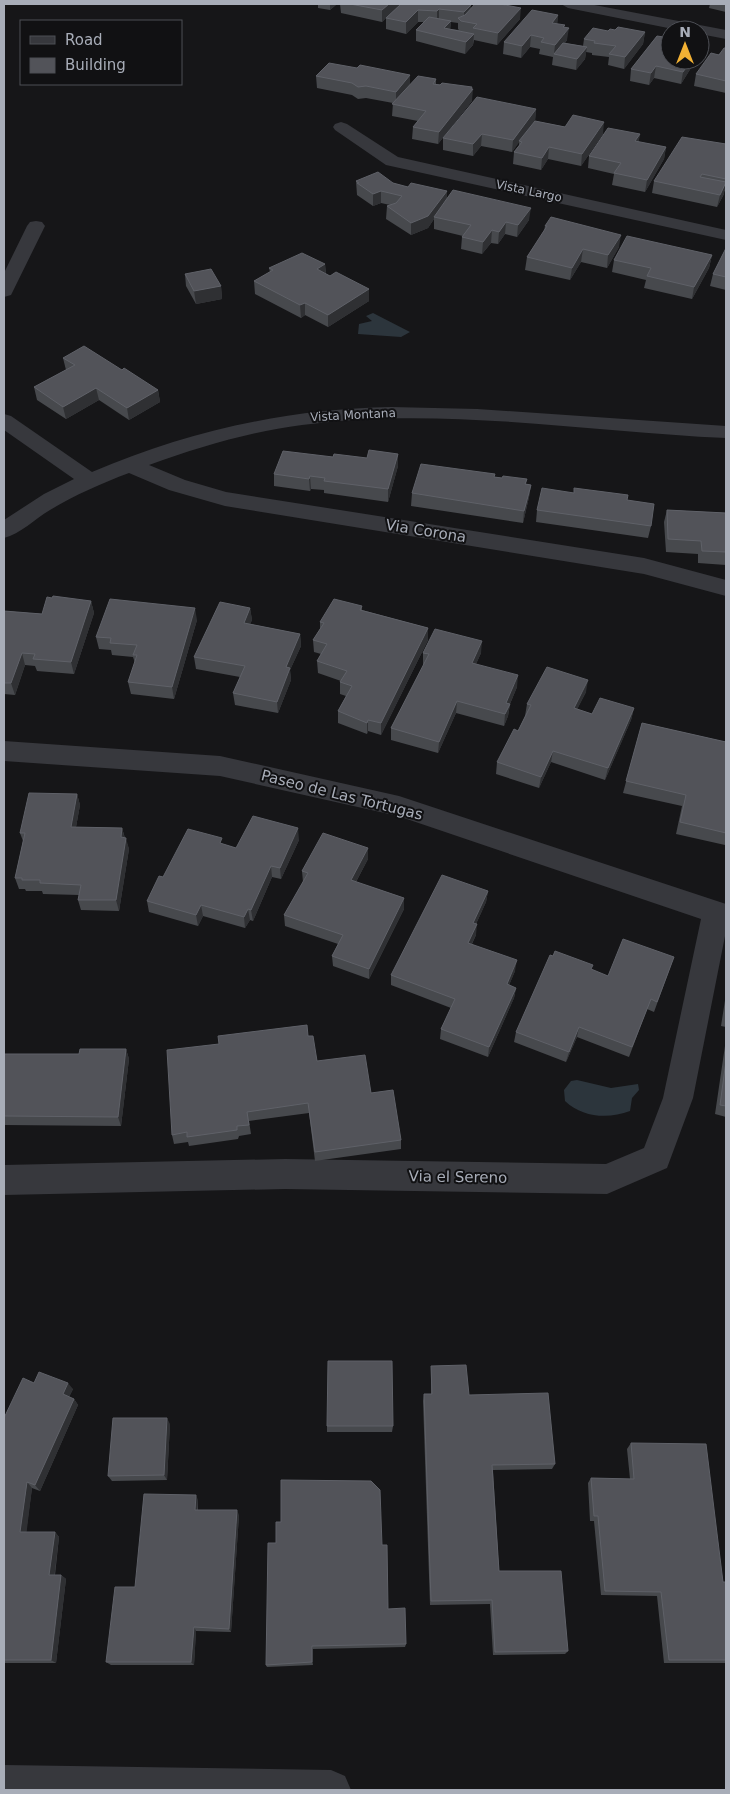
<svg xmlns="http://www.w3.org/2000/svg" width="730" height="1794" font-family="'DejaVu Sans',sans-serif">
<rect width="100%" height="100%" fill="#161618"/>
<path fill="#2c353c" d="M373,313L410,332L401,337L358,334L359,324L372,321L366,316Z
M577,1080L611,1088L638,1084L639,1090L632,1098L630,1111C609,1119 583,1118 565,1101L564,1090L571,1081Z"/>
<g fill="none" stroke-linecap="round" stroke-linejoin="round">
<path fill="#37383d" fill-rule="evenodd" d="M561,4H589L726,30V39L700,34V30H678L568,8Z
M341,122L347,124L398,157L726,230V240L386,165L335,130L333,127L335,124Z
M36,221L42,222L45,226L13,291L11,295L4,297V273L27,226L30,222Z
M391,407L477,409L726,426V438C588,432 440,406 302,425C249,432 199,447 149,465L185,480L226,492L644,558L726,580V596L644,574L225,506L169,490L129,473C102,483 75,495 50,510C35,519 20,534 4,538V520L44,494L74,479L4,430V414L11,416L92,472C188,431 287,409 391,407Z
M4,741L220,756L399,796L726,904V931L693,1098L667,1168L607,1194L285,1189L4,1195V1165L285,1159L606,1164L644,1148L663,1098L701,919L398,816L220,776L4,761Z
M4,1765L331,1770L345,1776L351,1790H4Z"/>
</g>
<path fill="#47494d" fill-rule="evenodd" d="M318,4H337L330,10L318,8Z
M340,4H399V5L388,16L401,4L471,5V8L520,19L497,45L474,40L473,45L465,54L416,41V30L424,22H418L406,34L386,29V18L382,22L341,13ZM451,22L458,23V29L459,30L450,29Z
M710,4H726V12L709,8Z
M558,15L557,24L564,28L567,40L565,43L583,46L584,39L608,31L615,30L645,32L643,44L624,69L608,65L609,57L592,55V53L586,52L585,59L576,70L552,65L553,57L539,54L540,49L530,47L521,58L503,54L504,42Z
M657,36L694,63L681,84L654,78L649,85L630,81L631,69Z
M726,48V93L694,86L696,74Z
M357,68L410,75V85L436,79V84L472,89V101L438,144L412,139L413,127L418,121L392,116L393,103L366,98L358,99L352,95L317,88L316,76Z
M536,109L535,121L603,134L581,166L548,159L541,170L513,164L514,152L519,146V142L512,152L481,146L473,156L443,150V138Z
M640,134L638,142L666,147L664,159L645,192L612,185L614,174L588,168L589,156Z
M726,144V192L724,191V194L717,207L652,193L654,181Z
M356,181L393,183L447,199L529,220L517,237L505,234L498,244L491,243L482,254L461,249L462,237L463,236L434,229V219L428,228L411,235L386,219L387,206L390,205L381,203L373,206L357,195Z
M545,226L619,247L607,268L581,262L570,280L525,270L527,257L544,231Z
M726,248V290L710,286L713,274Z
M712,255L709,268L692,299L644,288L646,280L612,272L614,260Z
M325,264L326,274L330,276L369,289V301L328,327L305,315L301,318L255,294L254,281L270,272L269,268Z
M185,274L221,286L222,299L196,304L186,286Z
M63,358L158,390L160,402L129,420L99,400L66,419L37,400L34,387L66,370Z
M398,454V466L388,502L324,493V490L311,489L310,491L274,486V474Z
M495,477L502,478L527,479L526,484L531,485L529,497L523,523L411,506L412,493Z
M574,493L627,500L651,526L648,538L536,522L537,510Z
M667,510L726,513V565L698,563V554L666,552L664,522Z
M91,601L94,613L74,674L37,671L35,666L25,665L15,695L4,694V611L42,614Z
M362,606V610L428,628V640L381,735L368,731L367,734L338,723V711L346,696L340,694V682L341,681L318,673L317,661L321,654L314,652L313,640L320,629V622Z
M250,608L252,620L250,624L300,634L301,646L290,670L291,680L278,713L235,705L233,693L240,677L196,669L194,657Z
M197,620L174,699L131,694L128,682L135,663L133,657L112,655L111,650L99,649L96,637Z
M423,653H481L476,664L517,687L510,704L508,716L504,726L456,713L438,753L391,740V728L424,665H423Z
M586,692L577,709L592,714L634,708L631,720L605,780L551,762L539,788L496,774L497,762L518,731L525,716L527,704Z
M642,723L726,742V843L725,845L676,834L682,806L623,793Z
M77,794L80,805L76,827L122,828L125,838L129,849L119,911L81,910L78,900L79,895L43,894L42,891H26L25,889H19L15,878L23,841L20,833Z
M299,840L281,879L272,877L253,921L250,920L245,928L203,916L198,926L149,912L147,901L163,877L223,844L236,848Z
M368,859L356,882L404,898V909L369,979L333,966L332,956L338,944L285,926L284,915L303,882L302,871Z
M488,891L486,902L476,924V935L472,944L515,971L509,985L516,988L514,998L488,1057L440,1039L441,1029L451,1008L391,985V975Z
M674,957L654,1012L647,1009L629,1057L577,1037L566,1062L514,1042L516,1032L591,970L608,976Z
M726,994V1027L721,1026Z
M308,1036L317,1061L371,1093L401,1140V1149L315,1161L309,1113L249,1121L251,1134L239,1136L238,1139L189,1146L188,1142L174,1144L172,1135Z
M726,1039V1117L715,1114Z
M126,1049L129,1059L121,1126L4,1125V1054H79Z
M431,1366L555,1464L552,1469L493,1470L499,1571L568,1651L565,1654L493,1655L490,1604L430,1605L423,1401L424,1394H431Z
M34,1383L73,1389L69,1397L74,1399L78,1405L40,1491L32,1488L26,1532H55L59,1537L55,1575H61L66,1579L56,1663H4V1418Z
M170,1424L167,1480L112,1481L108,1476Z
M327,1426H393L392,1432H327Z
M631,1443L723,1582H726V1663H664L657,1596L601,1595L594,1521H590L588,1483L591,1478L630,1479L627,1449Z
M198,1500V1510L239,1515L231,1632L196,1631L194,1665H111L106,1662L135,1587Z
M382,1545L388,1609L406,1644L405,1647L313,1649V1665L267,1667L266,1665Z"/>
<path fill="#2f3033" d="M330,4H337L330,10Z
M389,4H399V5L382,22V10Z
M467,4H471V6V5V17L464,22V12Z
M521,8L520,19L497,45L498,33Z
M439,9V21L437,23V11Z
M418,10V22L406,34V22Z
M558,15L557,27L552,23Z
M451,21L450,33L444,28Z
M565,25L564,35L569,28L567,40L556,54H554L555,45L563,27Z
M645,32L643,44L624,69L625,57Z
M474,34L473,45L465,54L466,42Z
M531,35L530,47L521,58L522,46Z
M587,47L585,59L576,70L577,59Z
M691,60H695L694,63L681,84L683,72Z
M656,66L654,78L649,85L651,73Z
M410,75V87L396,104V92Z
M472,87V90L473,89L472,101L438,144L439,132Z
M536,109L535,121L512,152L513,140Z
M604,122L603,134L581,166L582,154Z
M482,134L481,146L473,156V144Z
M640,134L638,146L635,141Z
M549,147L548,159L541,170L542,158Z
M666,147L664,159L645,192L647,180Z
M726,183L724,194L717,207L720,195Z
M381,191V203L373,206V194Z
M447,191V203L434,217V219L428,228L411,235V223Z
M531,208L529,220L517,237L518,225Z
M506,222L505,234L498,244L499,232Z
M492,230L491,243L482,254L483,242Z
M621,235L619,247L607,268L608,255Z
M583,249L581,262L570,280L572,268Z
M712,255L709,268L692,299L694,287Z
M325,264L326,277L317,269Z
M221,286L222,299L196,304L194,291Z
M369,289V301L328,327V315Z
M305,303V315L301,318L300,305Z
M96,388L99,400L66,419L63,407Z
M158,390L160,402L129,420L127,408Z
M398,454V466L388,502V489Z
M310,476L311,489L310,491L309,479Z
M531,485L529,497L523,523L524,511Z
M91,601L94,613L74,674L71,662Z
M195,608L197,620L174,699L172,687Z
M250,608L252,620L245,635L244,623Z
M428,628V640L381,735V723Z
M300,634L301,646L290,670L291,680L278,713L277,702L286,667Z
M482,641L481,653L471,675L472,663Z
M22,653L25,665L15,695L11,683Z
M518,675L517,687L507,711L510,704L508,716L504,726L506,703Z
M588,680L586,692L572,720L574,708Z
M457,701L456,713L438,753L439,742Z
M634,708L631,720L605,780L608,768Z
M368,720V731L367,734V723Z
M553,751L551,762L539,788L541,777Z
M77,794L80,805L74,838L71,827Z
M122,828L125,839L121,837Z
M298,828L299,840L281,879L280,868Z
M126,838L129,849L119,911L116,900Z
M368,848V859L351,891V880Z
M271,866L272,877L253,921L251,910Z
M488,891L486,902L472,933L473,923Z
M404,898V909L369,979V969Z
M201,905L203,916L198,926L196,915Z
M248,909L250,920L245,928L244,917Z
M477,924L476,935L467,953L468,943Z
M517,960L515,971L505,995L507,984Z
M516,988L514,998L488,1057L489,1047Z
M579,1027L577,1037L566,1062L569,1052Z
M126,1049L129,1059L121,1126L118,1117Z
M68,1383L73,1389L67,1401L63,1394Z
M74,1399L78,1405L40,1491L35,1485Z
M167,1418L170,1424L167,1480L164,1475Z
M27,1482L32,1488L26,1537L20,1532Z
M196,1495L198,1500L197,1515L195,1510Z
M237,1510L239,1515L231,1632L229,1629Z
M55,1532L59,1537L54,1579L49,1575Z
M61,1575L66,1579L56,1663L51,1660Z
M194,1627L196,1631L194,1665L191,1662Z
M312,1646L313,1649V1665L312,1662Z"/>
<path fill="#525359" stroke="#5f6168" d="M350,4H389L382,10Z
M401,4H467H466L471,5L464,12L439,9L437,11L418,10L406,22L386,18Z
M475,4H500L521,8L498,33L473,28L477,24L461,21L458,18L465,15Z
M532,10L558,15L552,23L565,25L563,27L569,28L555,45L541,42L544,38L531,35L522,46L504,42Z
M429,17L451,21L444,28L474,34L466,42L416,30Z
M618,27L645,32L625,57L609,54L616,46L594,43L595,41L584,39L593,28L608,31L610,29L615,30Z
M657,36L670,38V60H691L683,72L656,66L651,73L631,69Z
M563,43L587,47L577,59L554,54Z
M724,48H726V81L696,74L711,53L719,55Z
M329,63L357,68L360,65L410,75L396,92L366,86L358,87L352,83L316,76Z
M418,76L436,79L433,84L440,85L442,83L472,87L471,89H473L439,132L413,127L426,111L392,104Z
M477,97L536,109L513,140L482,134L473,144L443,138Z
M573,115L604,122L582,154L549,147L542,158L514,152L522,142L519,141L535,121L565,127Z
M608,128L640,134L635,141L666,147L647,180L614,173L621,163L589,156Z
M682,137L726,144V179L702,174L700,177L726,182L720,195L654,181Z
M378,172L393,183L408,187L411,183L447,191L428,216L411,223L387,206L396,203L402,196L381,191L373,194L357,183H359L356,181Z
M453,190L531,208L518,225L506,222L499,232L492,230L483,242L462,237L471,225L434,217Z
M551,217L621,235L608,255L583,249L572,268L527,257L547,226H545Z
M627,236L712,255L694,287L647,276L651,268L614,260Z
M726,248V277L713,274Z
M302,253L325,264L317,269L330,276L336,272L369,289L328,315L305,303L300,305L254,281L273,270L269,268Z
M211,269L221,286L194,291L185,274Z
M84,346L122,370L124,368L158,390L127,408L96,388L63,407L34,387L75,365L63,358Z
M369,450L398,454L388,489L324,481L325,478L310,476L309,479L274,474L283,451L333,457L334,454L367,458Z
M421,464L495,474L494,477L502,478L503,476L527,479L525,484L531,485L524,511L412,493Z
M542,488L574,493V488L628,495L627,500L654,504L651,526L537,510Z
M667,510L726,513V552L702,551L701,541L668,539Z
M53,596L91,601L71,662L33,659L35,654L22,653L11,683H4V611L42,614L47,597L52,598Z
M110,599L195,608L172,687L128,682L137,655H133L137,645L110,643L111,638L96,637Z
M334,599L362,606L360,610L428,628L381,723L368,720L367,723L338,711L352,686L340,682L347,671L317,661L327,644L313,640L324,623L320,622Z
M220,602L250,608L244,623L300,634L286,667L290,668L277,702L233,693L245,666L194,657Z
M435,629L482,641L472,663L518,675L506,703L510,704L505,714L457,701L439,742L391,728L429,654L423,653Z
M547,667L588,680L574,708L592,714L600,698L634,708L608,768L553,751L541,777L497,762L514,729L518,731L531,705L527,704Z
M642,723L726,742V833L680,822L686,795L626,781Z
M29,793L77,794L71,827L122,828L121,837L126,838L116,900H78L81,885L40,883V880H22V878H15L25,833H20Z
M253,816L298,828L280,868L271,866L251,910L248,909L244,917L201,905L196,915L147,901L159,876L163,877L188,829L222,838L220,843L236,848Z
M323,833L368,848L351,880L404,898L369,969L332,956L343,935L284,915L308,873L302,871Z
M442,875L488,891L473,923L477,924L468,943L517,960L507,984L516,988L489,1047L441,1029L455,999L391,975Z
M623,939L674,957L657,1002L651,999L632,1047L579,1027L569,1052L516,1032L550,955L553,956L555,951L593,965L591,969L608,976Z
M307,1025L308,1036H313L317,1061L365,1055L371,1093L393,1090L401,1140L315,1152L308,1103L247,1112L249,1125L237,1126V1130L187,1137V1132L172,1135L167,1050L219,1044L218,1036Z
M80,1049H126L118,1117L4,1116V1054H79Z
M726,1061V1106L720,1105Z
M328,1361H392L393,1426H327Z
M466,1365L469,1395L548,1393L555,1464L492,1465L499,1571H561L568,1651L495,1652L492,1600L431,1601L424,1394H432L431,1366Z
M39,1372L68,1383L63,1394L74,1399L35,1485L27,1482L20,1532H55L49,1575H61L51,1660H4V1418L23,1378L34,1383Z
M113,1418H167L164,1475L108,1476Z
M631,1443L706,1444L723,1582H726V1660H669L661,1592L605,1591L598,1516H594L591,1478L634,1479Z
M281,1480L371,1481L380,1490L382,1545H387L388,1609L405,1608L406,1644L312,1646V1662L266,1665L268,1543H276V1522H281Z
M144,1494L196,1495L195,1510H237L229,1629L194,1627L191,1662H106L115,1587H135Z"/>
<g text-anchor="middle" stroke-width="4" stroke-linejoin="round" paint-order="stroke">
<g font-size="12" fill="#a8adb8" stroke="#111113">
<text transform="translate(529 191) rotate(12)" y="4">Vista Largo</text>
<text transform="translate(353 415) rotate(-3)" y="4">Vista Montana</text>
</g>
<g font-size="15" fill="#a8adb8" stroke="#111113">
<text transform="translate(426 531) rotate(9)" y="5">Via Corona</text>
<text transform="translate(342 795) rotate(14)" y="5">Paseo de Las Tortugas</text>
<text transform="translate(458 1177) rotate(1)" y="5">Via el Sereno</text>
</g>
</g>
<rect width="730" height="1794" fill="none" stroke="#a8adb8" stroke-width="10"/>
<rect x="20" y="20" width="162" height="65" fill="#111113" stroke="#4d4f55"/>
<rect x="30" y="36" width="25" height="8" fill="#37383d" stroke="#4d4f55"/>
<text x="65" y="45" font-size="15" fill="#a8adb8">Road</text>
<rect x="30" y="58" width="25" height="15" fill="#525359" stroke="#4d4f55"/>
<text x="65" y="70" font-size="15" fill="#a8adb8">Building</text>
<g transform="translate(685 45)"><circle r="24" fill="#111113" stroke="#4d4f55"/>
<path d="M0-4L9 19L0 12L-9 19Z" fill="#f2b134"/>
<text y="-8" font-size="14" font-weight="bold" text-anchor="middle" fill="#a8adb8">N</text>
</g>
</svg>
